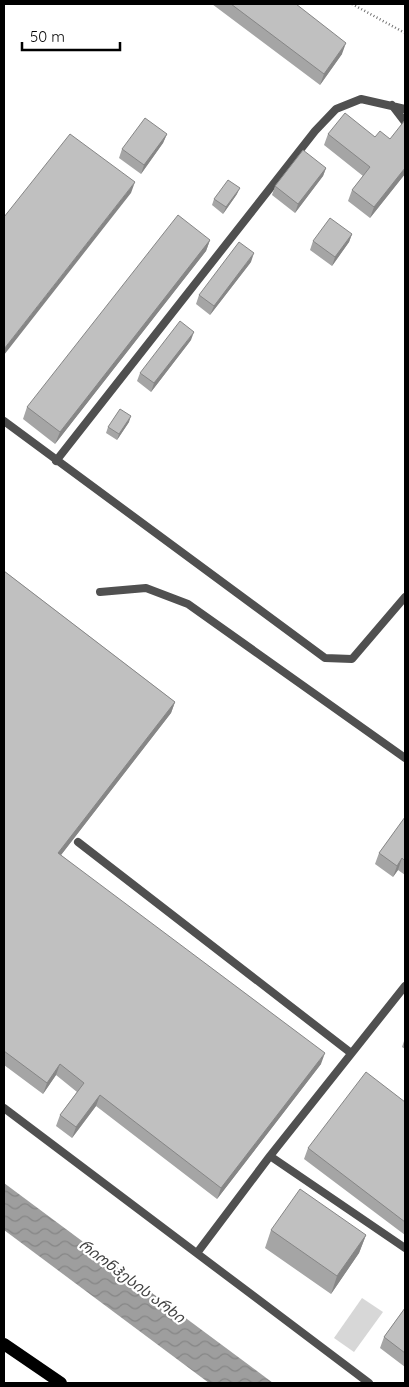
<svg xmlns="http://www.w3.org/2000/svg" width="409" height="1387" font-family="Quicksand,'Noto Sans Georgian',sans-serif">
<defs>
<pattern id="water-waves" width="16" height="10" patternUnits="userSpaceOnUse" patternTransform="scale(1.25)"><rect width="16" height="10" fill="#9e9e9e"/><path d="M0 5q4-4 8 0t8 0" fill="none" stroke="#868686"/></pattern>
</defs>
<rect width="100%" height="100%" fill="#fff"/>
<path fill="#d7d7d7" d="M362,1298L383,1312L354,1352L334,1338Z"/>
<path fill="url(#water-waves)" d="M4,1183L273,1383H209L4,1230Z"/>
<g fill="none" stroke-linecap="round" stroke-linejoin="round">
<path stroke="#727272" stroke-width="2.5" stroke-dasharray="1 2.5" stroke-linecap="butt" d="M352,4L405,33"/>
<path stroke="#505050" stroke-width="8" d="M392,105L405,122
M4,421L325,658L352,659L405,597
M56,461L315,131L336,109L361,99L405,109
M100,592L146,588L188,604L405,758
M78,842L351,1053
M405,986L270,1156L405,1248
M4,1108L369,1383
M197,1253L270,1156"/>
<path stroke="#000" stroke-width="12" d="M4,1344L61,1383"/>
</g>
<path fill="#a5a5a5" d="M212,4H296L342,54L320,85Z
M167,134L163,143L141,174L119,158L122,149Z
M328,134L375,137L390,139L405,174L370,218L348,201L352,190L363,176L324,145Z
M326,168L323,176L295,213L272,195L275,186Z
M237,194L223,214L212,205L214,199Z
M352,234L349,242L332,266L310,250L313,241Z
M210,240L206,251L55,444L23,419L27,407Z
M251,262L210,315L196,304L199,295Z
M191,340L151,392L137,381L140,373Z
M129,422L117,440L106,433L108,427Z
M4,571L175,702L171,713L61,855L321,1064L217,1199L96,1106L72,1138L56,1126L60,1115L77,1092L56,1075L43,1094L4,1065Z
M405,814V875L398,870L393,877L375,864L379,853L405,818L404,817Z
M405,1038V1049L402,1047Z
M405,1102V1235L304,1159L308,1148Z
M271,1230L366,1235L359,1253L331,1294L265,1248Z
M405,1308V1367L380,1348L384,1337Z"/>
<path fill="#868686" d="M346,43L342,54L320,85L324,74Z
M167,134L163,143L141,174L144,165Z
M326,168L323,176L295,213L298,204Z
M405,168V174L370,218L374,207Z
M135,182L131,193L4,355V349Z
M240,188L237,194L223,214L226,207Z
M352,234L349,242L332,266L335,257Z
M210,240L206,251L55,444L60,432Z
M254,253L251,262L210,315L214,306Z
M194,332L191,340L151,392L154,383Z
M131,416L129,422L117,440L119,434Z
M175,702L171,713L54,864L58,853Z
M402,858L398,870L393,877L397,866Z
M325,1053L321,1064L217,1199L221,1188Z
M60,1064L56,1075L43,1094L47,1083Z
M100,1095L96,1106L72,1138L76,1127Z
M366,1235L359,1253L331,1294L337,1276Z"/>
<path fill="#c0c0c0" stroke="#868686" d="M231,4H296L346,43L324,74Z
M345,113L375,137L380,131L390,139L405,120V168L374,207L352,190L370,167L328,134Z
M145,118L167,134L144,165L122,149Z
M70,134L135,182L4,349V217Z
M303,150L326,168L298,204L275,186Z
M228,180L240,188L226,207L214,199Z
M178,215L210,240L60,432L27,407Z
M330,218L352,234L335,257L313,241Z
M239,242L254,253L214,306L199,295Z
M180,321L194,332L154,383L140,373Z
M120,409L131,416L119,434L108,427Z
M4,571L175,702L58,853L325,1053L221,1188L100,1095L76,1127L60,1115L84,1083L60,1064L47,1083L4,1051Z
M405,817V861L402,858L397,866L379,853Z
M366,1072L405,1102V1222L308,1148Z
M300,1189L366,1235L337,1276L271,1230Z
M405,1308V1353L384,1337Z"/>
<g text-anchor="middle" stroke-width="4.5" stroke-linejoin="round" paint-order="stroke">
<g font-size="15" font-style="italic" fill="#3f3f3f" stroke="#fff">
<text transform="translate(132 1281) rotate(37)" y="5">რიონჰესის არხი</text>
</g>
</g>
<rect width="409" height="1387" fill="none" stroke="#000000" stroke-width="10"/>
<path d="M22 42v8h98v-8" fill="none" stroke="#000000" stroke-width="2.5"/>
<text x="30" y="42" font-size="15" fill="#000000" stroke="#ffffff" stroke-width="4" paint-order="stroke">50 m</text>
</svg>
